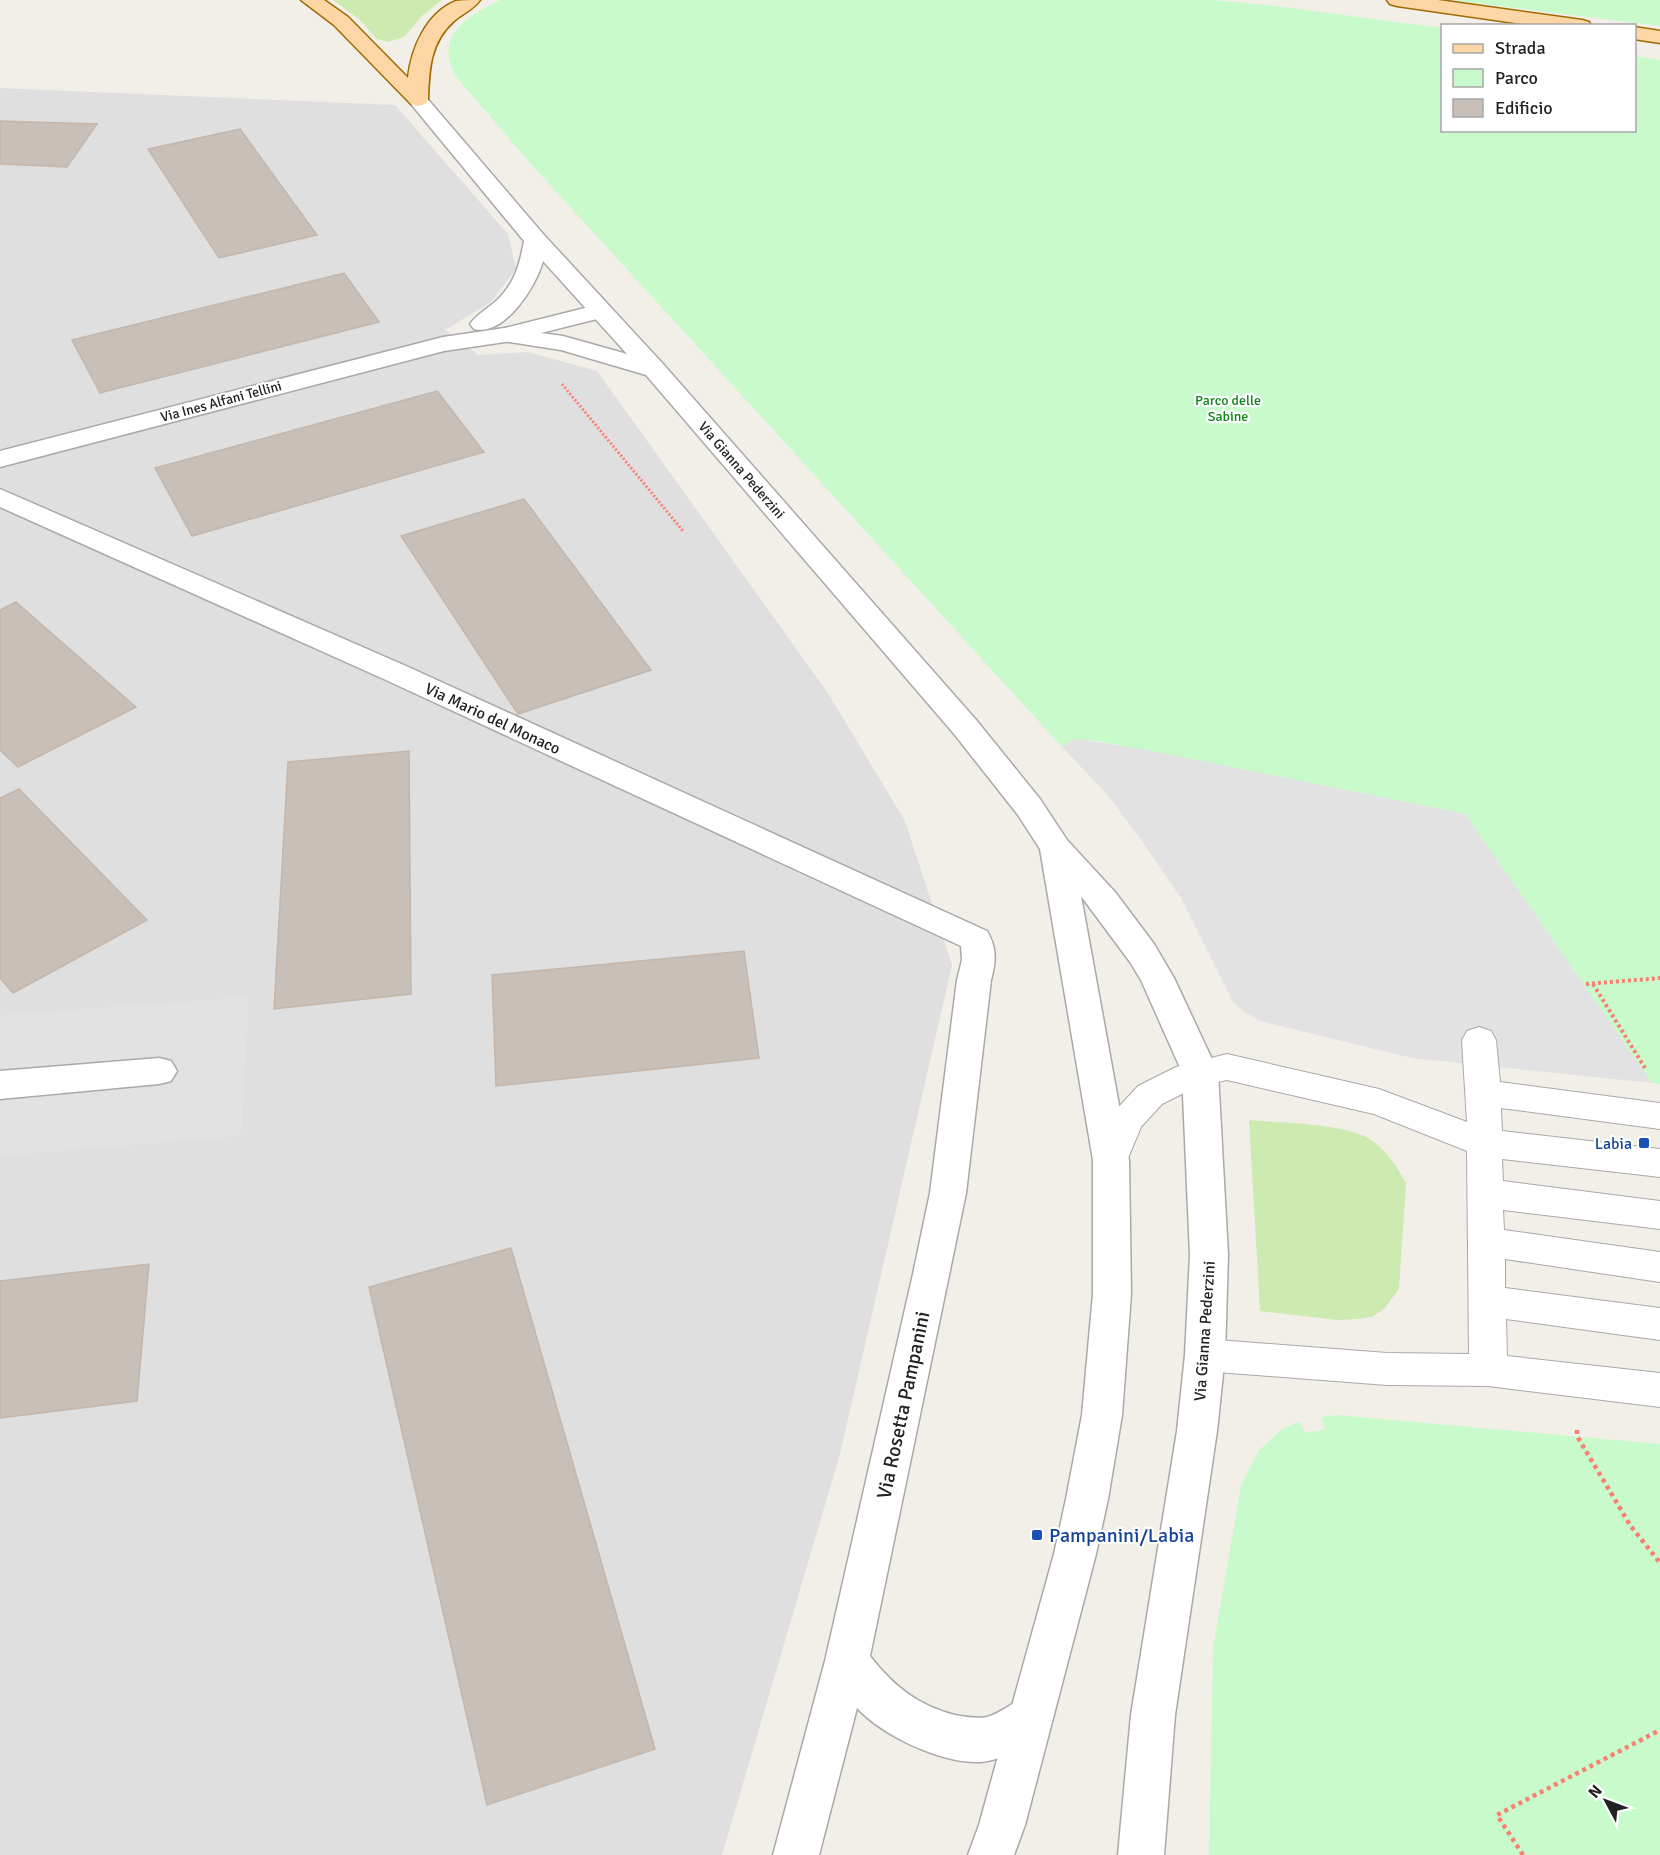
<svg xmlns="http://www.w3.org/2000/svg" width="1660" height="1855" font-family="Signika,sans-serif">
<rect width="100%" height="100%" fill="#f2efe9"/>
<path fill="#e0dfdf" d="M0,88L395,105L508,234L516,269L490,303L445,330L478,355L528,352L597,371L828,693L905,821L952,965L840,1454L722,1855H0Z"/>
<path fill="#cdebb0" d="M333,0H442L422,16L404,37L388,42L377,39L360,20Z
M1249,1120C1281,1123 1341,1123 1368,1138C1385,1148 1396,1165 1406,1183L1399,1289L1385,1308L1372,1317L1357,1319L1337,1320L1260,1311Z"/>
<path fill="#c8facc" d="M500,0H1213L1276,6L1442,28V130H1634L1635,56L1660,60V1084L1652,1083L1465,814L1092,740C1080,739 1071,739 1062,747L531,164L458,79C431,38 466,17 500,0Z
M1451,0H1660V26Z
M1337,1415L1660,1444V1855H1209L1213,1648L1241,1485L1259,1450L1285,1427L1300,1422L1305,1433L1325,1429L1321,1417Z"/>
<path fill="#e2e2e2" d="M1078,739L1147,750L1465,814L1652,1083L1412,1058L1260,1021L1243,1011L1233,1002L1181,898L1142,841L1107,794L1062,747L1068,742Z
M249,997L241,1136L0,1156V1015Z"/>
<path fill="#c7bfb8" stroke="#c4b6ab" stroke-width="1.5" d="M0,121L97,124L67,167L0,164Z
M240,129L317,235L219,258L148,149Z
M344,273L379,322L100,393L72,340Z
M437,391L484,452L192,536L155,468Z
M524,499L651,670L518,714L401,536Z
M16,602L136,707L18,767L0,750V610Z
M409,751L411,994L274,1009L288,762Z
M19,789L147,920L13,993L0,978V798Z
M744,951L759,1058L496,1086L492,975Z
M511,1248L655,1749L487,1805L369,1287Z
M149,1264L137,1401L0,1418V1281Z"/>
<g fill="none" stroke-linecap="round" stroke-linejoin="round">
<defs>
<path id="service" d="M1479,1027L1491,1031L1496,1040L1500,1082L1660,1103V1129L1501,1108L1502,1131L1660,1149V1177L1502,1159L1503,1181L1660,1201V1229L1503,1210L1504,1230L1660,1252V1282L1505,1259V1288L1660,1308V1340L1506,1319L1507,1356L1660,1373V1407L1488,1386L1387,1385L1205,1371L1192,1366L1186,1355L1192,1344L1205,1339L1387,1353L1469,1354L1467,1151L1374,1114L1227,1080L1196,1087L1162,1104L1141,1127L1123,1170L1111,1174L1099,1170L1094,1160L1115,1111L1138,1086L1176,1067L1227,1054L1379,1089L1467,1122L1462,1040L1467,1031Z"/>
<path id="minor" d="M601,304L609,306L613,311L609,316L505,342L444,351L0,467V451L443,337L505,328Z
M0,489L406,666L987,931C997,948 996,961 991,980L966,1193L870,1656C893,1686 919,1706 955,1715C966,1717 977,1719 987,1717C1000,1714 1018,1699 1032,1693L1048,1700L1054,1715C1047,1732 1036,1741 1020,1749C1008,1755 994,1761 981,1762C942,1764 883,1736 857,1708L819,1855H773L825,1661L913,1274L930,1193L957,980L962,960L961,946L386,680L0,507Z
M159,1058L171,1061L177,1071L171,1081L159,1084L0,1099V1071Z"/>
<path id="tertiary" d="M418,94L425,96L544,235L663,364L977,721L1040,799L1067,840L1115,892L1154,944L1174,978L1218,1072L1228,1255L1225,1355L1217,1431L1175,1715L1164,1855H1118L1131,1715L1177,1431L1185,1355L1190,1255L1182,1072L1141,980L1130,962L1081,896L1129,1160L1131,1294L1122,1415L1108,1499L1096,1554L1025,1825L1014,1855H968L979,1825L1054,1554L1066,1499L1082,1415L1093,1294V1160L1040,849L1018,815L955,735L646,375L561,350L496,340L493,335L496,330L505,328L563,336L627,354L543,261C536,287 504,337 474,329L470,324C476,315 487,309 496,301C514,285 520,264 524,241L411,104L408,100L411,96Z"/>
<path id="primary" d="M301,0H324L348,17L408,78C411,49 426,13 456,1C462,0 473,0 480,0C474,9 462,14 454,21C430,42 429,70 428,100L425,104L418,106L411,104L334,25Z
M1387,0H1438L1582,20L1589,22L1591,26H1537L1397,6L1390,4Z
M1634,27L1660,31V43L1634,39Z"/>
</defs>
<use href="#service" stroke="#a9a9a9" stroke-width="2"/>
<use href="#minor" stroke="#a9a9a9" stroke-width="3"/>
<use href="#tertiary" stroke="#a9a9a9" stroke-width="3"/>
<use href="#primary" stroke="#a06b00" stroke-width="3"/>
<path stroke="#fa8072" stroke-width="3" stroke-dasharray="2 2" stroke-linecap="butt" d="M562,384L683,531"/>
<path stroke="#fa8072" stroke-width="4" stroke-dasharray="3 3" stroke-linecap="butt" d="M1586,984L1660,978
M1593,984L1645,1068"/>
<path stroke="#fa8072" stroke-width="4.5" stroke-dasharray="4 4" stroke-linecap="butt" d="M1577,1430V1436L1630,1525L1660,1563
M1523,1855L1497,1815L1660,1730"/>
<use href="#service" fill="#fff" fill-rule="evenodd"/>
<use href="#minor" fill="#fff" fill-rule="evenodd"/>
<use href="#tertiary" fill="#fff" fill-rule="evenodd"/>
<use href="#primary" fill="#fcd6a4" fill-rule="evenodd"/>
</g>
<g fill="#1a4fb4" stroke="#fff" stroke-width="2">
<rect x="1638" y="1137" width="12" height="12" rx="3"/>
<rect x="1031" y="1529" width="12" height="12" rx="3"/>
</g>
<g text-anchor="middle" stroke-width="4.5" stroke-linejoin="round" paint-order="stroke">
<g font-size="14" fill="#0c8416" stroke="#fff">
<text x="1228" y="405">Parco delle<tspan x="1228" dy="16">Sabine</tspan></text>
</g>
<g font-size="14" fill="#222" stroke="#fff">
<text transform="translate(221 401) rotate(-15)" y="5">Via Ines Alfani Tellini</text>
<text transform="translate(742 470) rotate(49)" y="5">Via Gianna Pederzini</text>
</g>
<g font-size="16" fill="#222" stroke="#fff">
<text transform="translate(493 718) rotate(25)" y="6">Via Mario del Monaco</text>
<text transform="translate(1204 1331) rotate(-86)" y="6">Via Gianna Pederzini</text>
</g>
<g font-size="16" fill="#164399" stroke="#fff" text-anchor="end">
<text x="1632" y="1149">Labia</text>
</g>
<g font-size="20" fill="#222" stroke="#fff">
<text transform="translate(903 1405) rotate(-78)" y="7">Via Rosetta Pampanini</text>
</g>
<g font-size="20" fill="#164399" stroke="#fff" text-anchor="start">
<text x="1049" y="1542">Pampanini/Labia</text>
</g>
</g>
<rect x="1441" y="24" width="195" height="108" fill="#ffffff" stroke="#a7a7a7" stroke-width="1.5"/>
<rect x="1453" y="44" width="30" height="9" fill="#fcd6a4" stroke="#a7a7a7" stroke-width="1.5"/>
<text x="1495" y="54" font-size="18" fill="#222222">Strada</text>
<rect x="1453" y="69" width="30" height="18" fill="#c8facc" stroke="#a7a7a7" stroke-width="1.5"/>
<text x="1495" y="84" font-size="18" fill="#222222">Parco</text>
<rect x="1453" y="99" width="30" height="18" fill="#c7bfb8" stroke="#a7a7a7" stroke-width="1.5"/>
<text x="1495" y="114" font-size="18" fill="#222222">Edificio</text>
<g transform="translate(1606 1801) rotate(311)" stroke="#ffffff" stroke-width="4.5" paint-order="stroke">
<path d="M0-4.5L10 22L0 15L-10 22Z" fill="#222222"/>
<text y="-9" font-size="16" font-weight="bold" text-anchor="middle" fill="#222222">N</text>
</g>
</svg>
